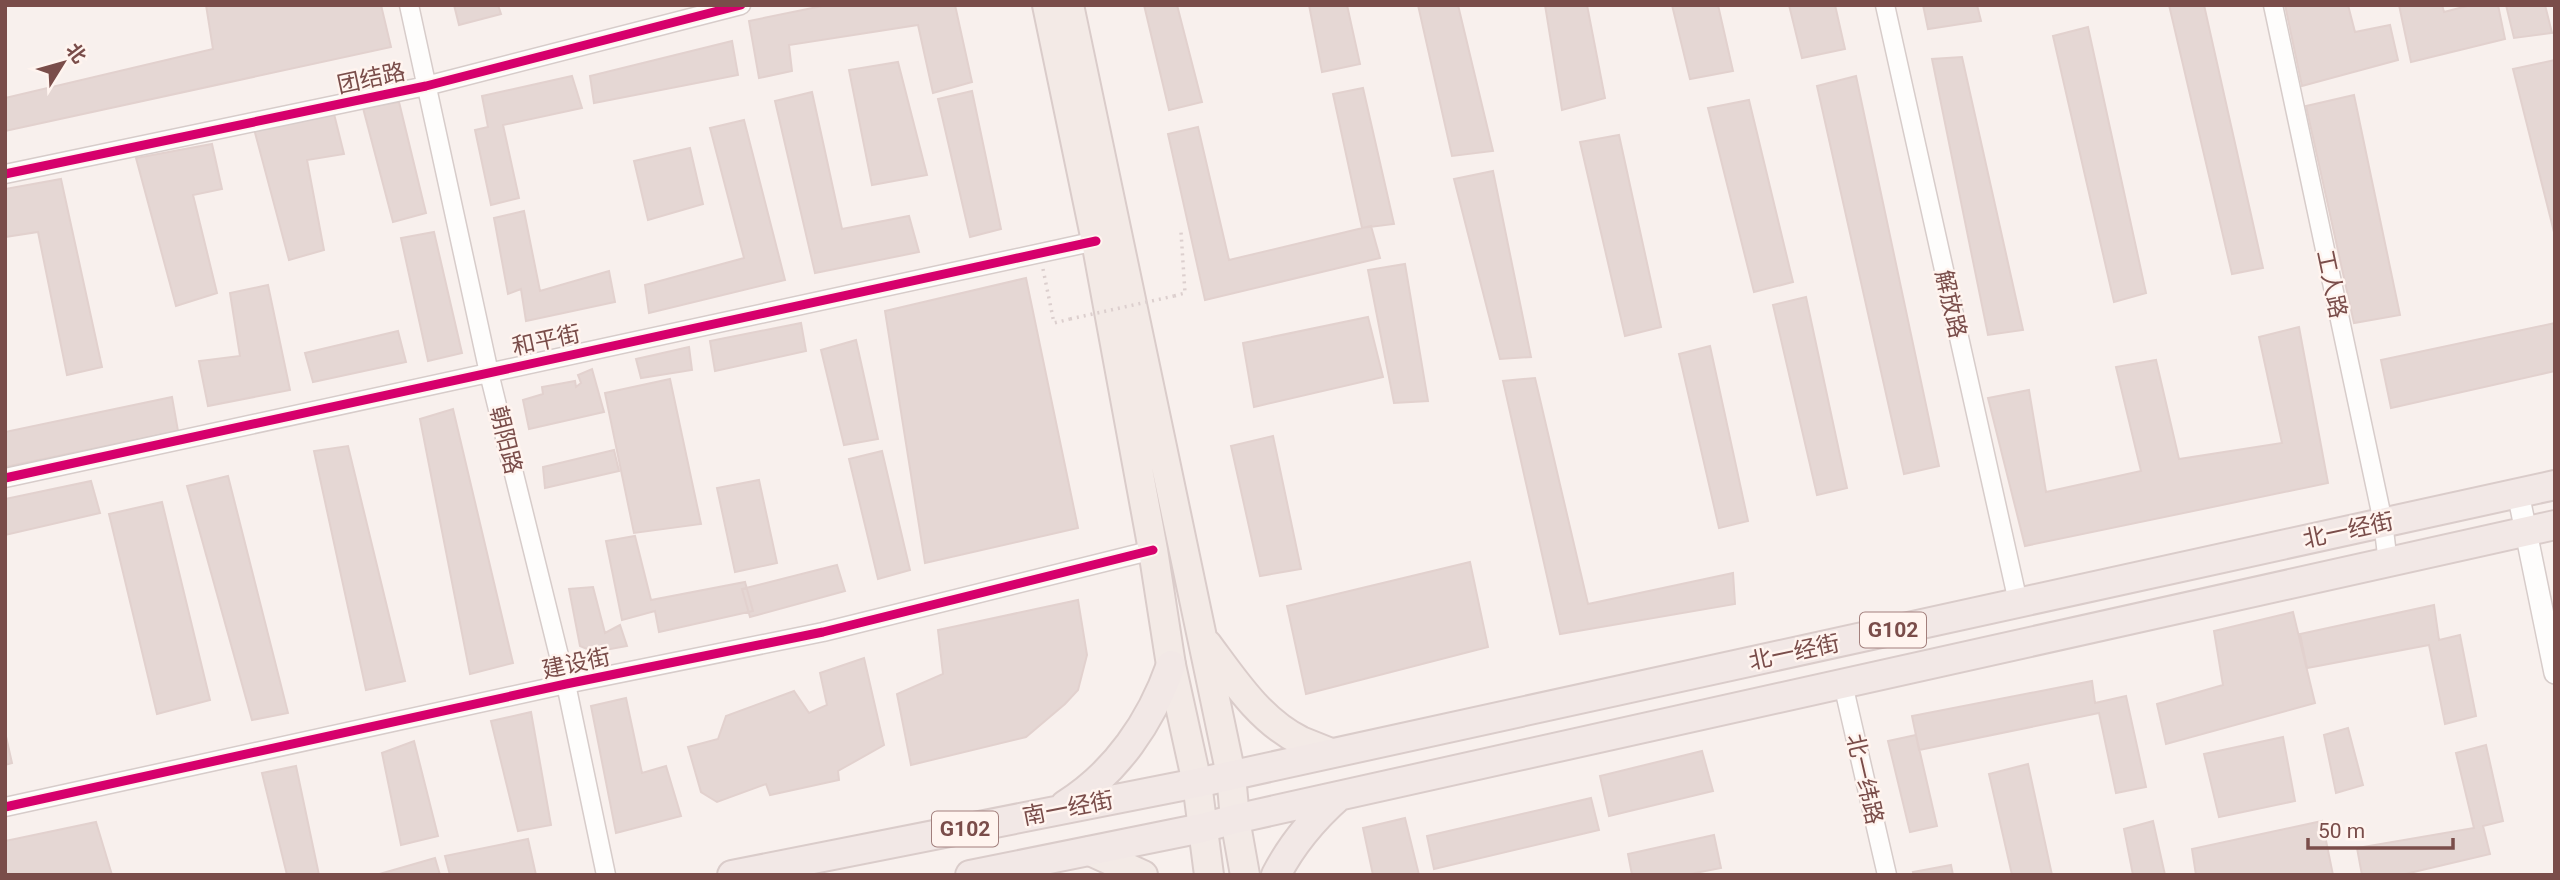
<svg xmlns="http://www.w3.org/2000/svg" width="2560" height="880" font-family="Roboto,'Noto Sans SC',sans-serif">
<rect width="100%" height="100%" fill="#f8f0ed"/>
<path fill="#e5d7d4" stroke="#e2d1ce" stroke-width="2" d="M206,5H381L391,47L5,131V98L213,49Z
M454,5H498L501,14L459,25Z
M827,5H955L972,82L933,93L918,25L789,45L792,71L759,78L749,21Z
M1144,5H1177L1202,102L1169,110Z
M1309,5H1347L1360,64L1322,72Z
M1418,5H1458L1493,151L1452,156Z
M1545,5H1587L1605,98L1562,110Z
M1672,5H1718L1733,71L1690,79Z
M1789,5H1835L1845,49L1802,58Z
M1923,5H1977L1981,21L1928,29Z
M2169,5H2204L2263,268L2232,274Z
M2285,5H2348L2355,32L2390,25L2398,60L2302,86Z
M2399,5H2442L2444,12L2471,5H2498L2505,39L2411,62Z
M2506,5H2545L2552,33L2514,38Z
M2088,27L2146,293L2114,302L2053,36Z
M732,41L738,75L594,103L590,76Z
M1962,57L2023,330L1988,335L1932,59Z
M2555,60V236L2513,69Z
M898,62L927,175L872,185L849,70Z
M572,76L582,108L503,125L519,198L491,205L475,130L488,127L482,96Z
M1856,76L1939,466L1904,474L1817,86Z
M1363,88L1394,224L1362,228L1333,94Z
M972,91L1001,229L970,237L938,99Z
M812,92L842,229L909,216L919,252L815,273L775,101Z
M2354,95L2400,315L2354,323L2306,106Z
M1749,100L1793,282L1754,292L1708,108Z
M399,102L426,213L393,222L363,108Z
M333,110L344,154L307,160L324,250L289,260L254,129Z
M744,120L785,280L649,313L645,285L744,258L710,128Z
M1198,127L1229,260L1371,226L1380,258L1205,300L1168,134Z
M1619,135L1661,327L1625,336L1580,142Z
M212,144L222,189L193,195L217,293L176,306L136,158Z
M690,148L703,204L648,220L634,161Z
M1493,171L1531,357L1500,359L1454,179Z
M61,179L102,367L67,375L38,232L5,237V189Z
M524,211L540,291L609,271L615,302L526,321L521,289L508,294L494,218Z
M434,232L462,353L428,361L401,238Z
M1405,264L1428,401L1394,403L1368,270Z
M1026,278L1078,528L925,563L885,311Z
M268,285L290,390L208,406L199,361L240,356L230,293Z
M1806,297L1847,488L1817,495L1773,305Z
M1368,317L1383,377L1254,407L1243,343Z
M801,323L806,351L715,371L710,341Z
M2555,323V371L2391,408L2381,360Z
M2299,327L2328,483L2025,546L1988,398L2029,390L2046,492L2141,471L2116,367L2156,360L2179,459L2282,443L2259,337Z
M398,331L406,362L313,382L305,353Z
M856,340L878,439L844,445L821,350Z
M1710,346L1748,521L1719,528L1679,354Z
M689,347L692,370L641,378L636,359Z
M592,369L604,412L529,429L523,400L543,394L542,387L575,381L576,387L581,383L578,375Z
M1535,378L1588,604L1733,573L1735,604L1560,634L1503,381Z
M670,379L701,524L634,533L605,393Z
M172,397L178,431L5,467V432Z
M453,409L513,663L470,674L420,419Z
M1273,436L1301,569L1260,576L1231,446Z
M348,446L405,681L366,690L314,451Z
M614,450L619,471L545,488L543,467Z
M882,451L910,570L878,579L849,459Z
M228,476L288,713L252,720L187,486Z
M759,480L777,563L735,572L717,488Z
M91,481L100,513L5,535V499Z
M162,502L210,700L157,714L109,514Z
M635,536L651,600L745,582L753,611L659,632L655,611L622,620L606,541Z
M1470,562L1488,647L1306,694L1287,606Z
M837,565L845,591L750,617L742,589Z
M593,587L605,633L620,625L627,646L594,652L580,646L569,589Z
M1078,600L1087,655L1078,690L1065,704L1026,737L911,765L897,694L943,674L938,630Z
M2434,605L2439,640L2460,635L2476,716L2445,724L2429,645L2307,668L2300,634Z
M2293,612L2315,703L2166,744L2157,704L2223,685L2214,631Z
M864,658L884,745L838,771L839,780L770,795L766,784L717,802L701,792L688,747L718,739L726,716L794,691L809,713L827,705L820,673Z
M2092,681L2095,703L2126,696L2146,787L2116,793L2099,713L1919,750L1912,716Z
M626,698L642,773L666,766L681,816L616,833L591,706Z
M531,712L551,825L518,831L491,721Z
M2348,728L2363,785L2336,793L2324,735Z
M5,732L12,763L5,765Z
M1916,735L1937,826L1910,832L1888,741Z
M2283,737L2295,801L2219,817L2204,754Z
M414,741L438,836L401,845L382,753Z
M2486,745L2503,821L2483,826L2490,854L2401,875H2362L2357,848L2474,828L2456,753Z
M1702,751L1713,791L1609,816L1600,776Z
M2028,764L2052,875H2012L1989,774Z
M296,766L319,875H287L262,773Z
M1591,798L1599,830L1434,869L1427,836Z
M1405,818L1419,875H1373L1363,828Z
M2153,821L2165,875H2133L2124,829Z
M2322,821L2333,875H2196L2192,849Z
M96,822L112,875H5V841Z
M1714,835L1721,868L1685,875H1632L1628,854Z
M528,839L536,875H450L445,856Z
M435,858L440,875H376Z
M1951,865L1953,875H1914L1913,872Z"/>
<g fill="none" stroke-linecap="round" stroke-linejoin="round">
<defs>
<path id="minor" d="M409,5L489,373L566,684L606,875
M1885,5L2018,602
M2273,5L2383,522L2388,563
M5,174L426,86L741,5
M5,478L1096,241
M1843,684L1887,875
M5,807L566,684L823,632L1153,550"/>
<path id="tertiary" d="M2518,493L2555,673"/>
<path id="primary" d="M1047,5L1096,241L1153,550L1171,665L1197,783L1209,875
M1069,5L1231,775L1235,819L1245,875
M1207,644C1233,679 1260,721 1301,741C1311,745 1321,749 1331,753
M1090,851L1143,875"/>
<path id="trunk" d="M1065,805C1116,773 1151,722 1171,665
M732,875L1197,783L2555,485
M970,875L1202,828L1235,819L2555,525
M1276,875C1292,844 1313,819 1339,796"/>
</defs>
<use href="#minor" stroke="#d7ccca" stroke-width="21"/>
<use href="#tertiary" stroke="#d7ccca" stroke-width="24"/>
<use href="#primary" stroke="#daccca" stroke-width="32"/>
<use href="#trunk" stroke="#daccca" stroke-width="32"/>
<path stroke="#dccfce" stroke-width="3.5" stroke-dasharray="2 5" stroke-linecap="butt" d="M1043,269L1054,323L1070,319
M1174,296L1185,293L1181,232"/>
<use href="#minor" stroke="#fefdfc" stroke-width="18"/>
<use href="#tertiary" stroke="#fefdfc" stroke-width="21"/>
<use href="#primary" stroke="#f3eae6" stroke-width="28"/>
<use href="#trunk" stroke="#f2e8e6" stroke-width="28"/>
<path stroke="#dccfce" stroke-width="3.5" stroke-dasharray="2 5" stroke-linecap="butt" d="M1070,319L1174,296"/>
<defs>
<path id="cycleway" d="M5,174L426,86L741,5
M5,478L1096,241
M5,807L566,684L823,632L1153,550"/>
</defs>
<use href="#cycleway" stroke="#fff4ef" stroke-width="13"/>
<use href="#cycleway" stroke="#d6006c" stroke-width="9"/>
</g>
<g text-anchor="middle" stroke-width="5" stroke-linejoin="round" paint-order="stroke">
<g fill="#fff4ef" stroke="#a27f7c" stroke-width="2">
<rect x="1860" y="612.5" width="66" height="35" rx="5"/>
<rect x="932" y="811.5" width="66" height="35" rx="5"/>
</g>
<g font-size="21" font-weight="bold" fill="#7a4d4a">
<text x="1893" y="637">G102</text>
<text x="965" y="836">G102</text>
</g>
<g font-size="23" fill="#7a4d4a" stroke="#fff4ef">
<text transform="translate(371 78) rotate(-12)" y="8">团结路</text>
<text transform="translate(2332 284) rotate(78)" y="8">工人路</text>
<text transform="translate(1951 304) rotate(77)" y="8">解放路</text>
<text transform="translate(546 340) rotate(-12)" y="8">和平街</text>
<text transform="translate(506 440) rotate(76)" y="8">朝阳路</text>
<text transform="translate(2348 530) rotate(-12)" y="8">北一经街</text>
<text transform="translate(1794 652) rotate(-12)" y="8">北一经街</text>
<text transform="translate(576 663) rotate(-12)" y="8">建设街</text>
<text transform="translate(1865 779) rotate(77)" y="8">北一纬路</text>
<text transform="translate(1068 808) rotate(-11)" y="8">南一经街</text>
</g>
</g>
<rect width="2560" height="880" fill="none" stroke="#7a4d4a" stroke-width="14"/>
<g transform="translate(63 63) rotate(53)" stroke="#fff4ef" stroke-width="5" paint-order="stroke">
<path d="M0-5L12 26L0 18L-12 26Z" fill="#7a4d4a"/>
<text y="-10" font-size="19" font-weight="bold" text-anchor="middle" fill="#7a4d4a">北</text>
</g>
<path d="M2308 838v10h145v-10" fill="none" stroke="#7a4d4a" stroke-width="3.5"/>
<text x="2318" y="838" font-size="21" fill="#7a4d4a" stroke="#fff4ef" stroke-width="5" paint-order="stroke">50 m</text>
</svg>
